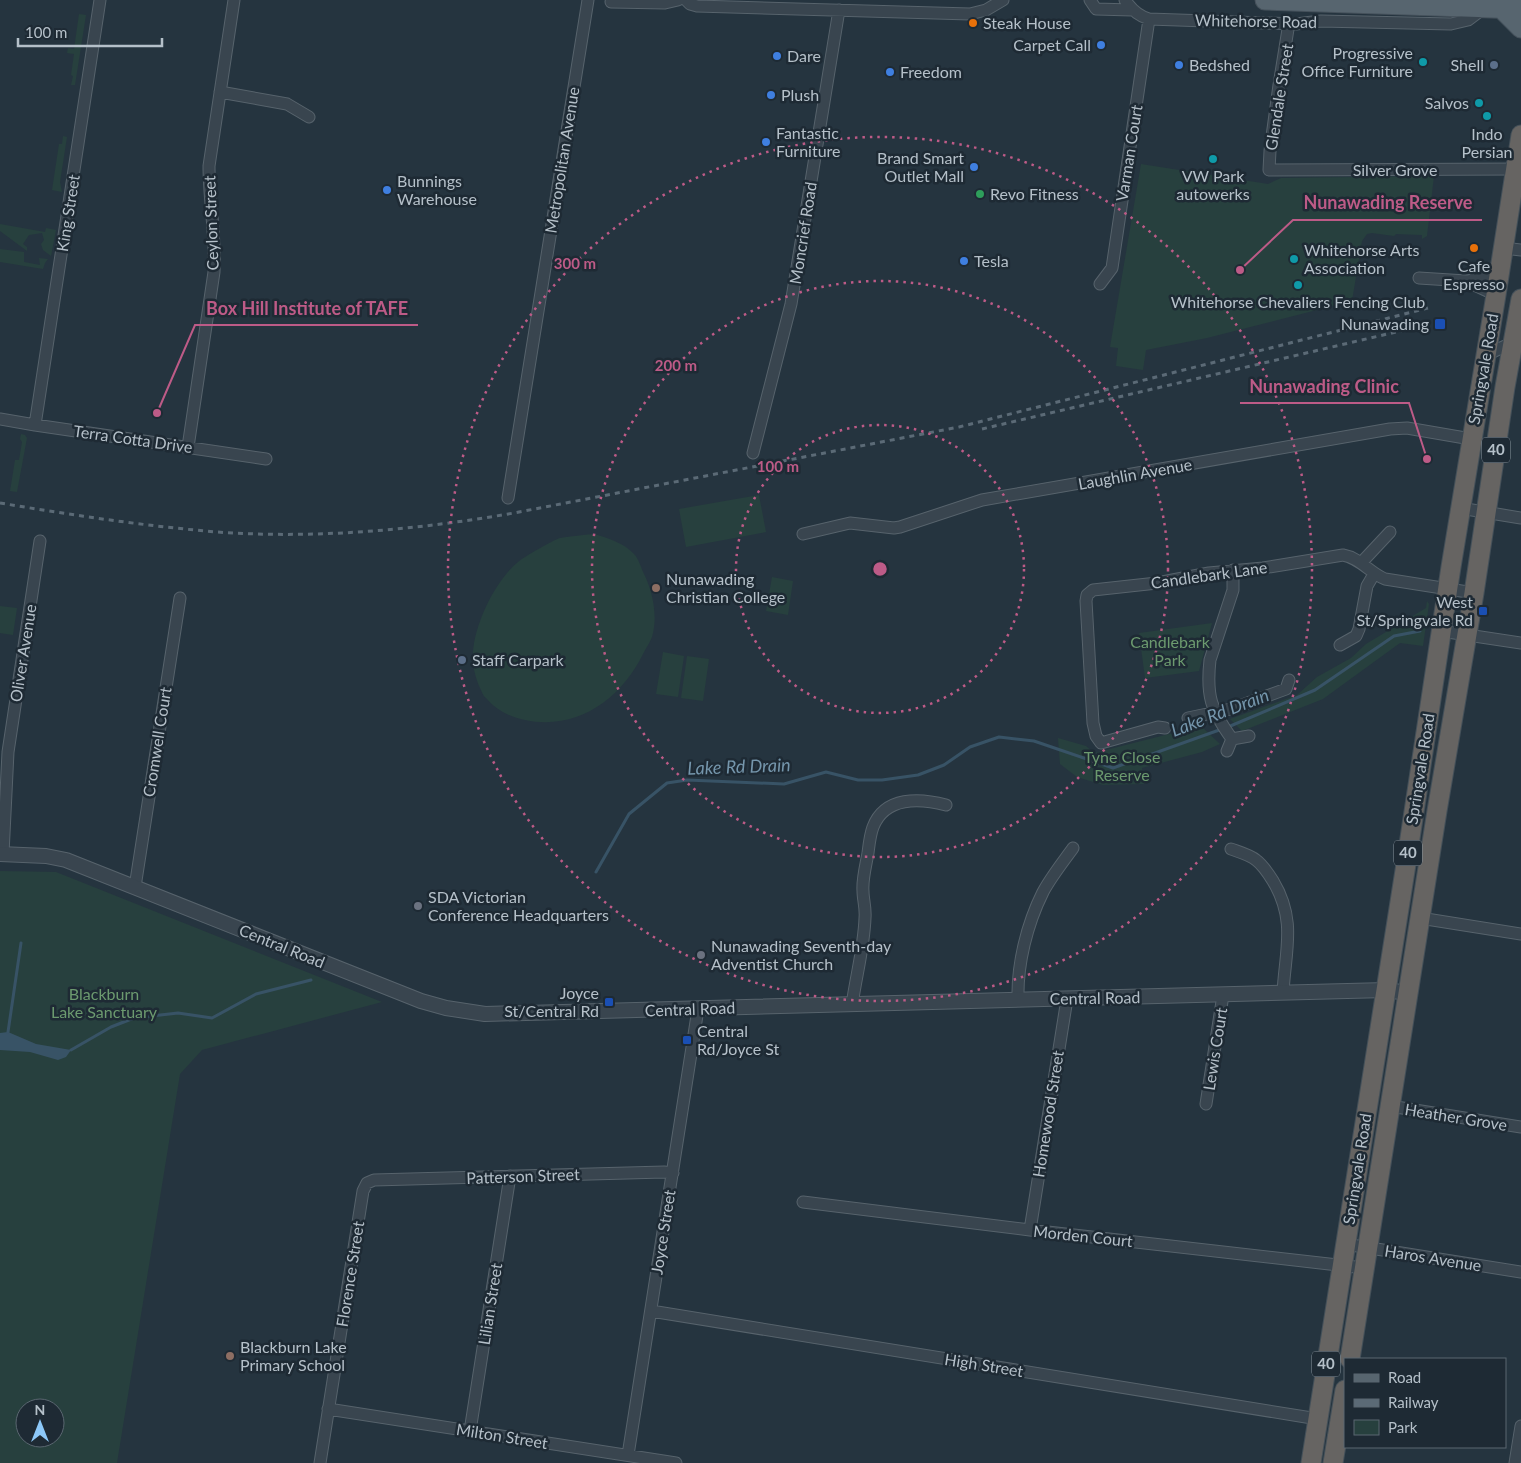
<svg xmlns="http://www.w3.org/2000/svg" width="1521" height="1463" font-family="Lato,sans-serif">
<rect width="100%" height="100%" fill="#25343f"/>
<path fill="#27403e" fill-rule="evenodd" d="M79,14L86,15L75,85H71L73,76L71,75L74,54L67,53L68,48L74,49Z
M63,136L67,137L60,182L62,192L52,190L59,144H62Z
M1141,164L1268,184L1281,178L1434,176L1427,236L1422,239V235L1396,234L1394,236L1372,233L1367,234L1362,241L1352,301L1207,338L1146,350L1143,370L1116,366L1118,348L1110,347Z
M0,224L45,232L46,228L56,230L51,256L43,250L41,244L44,240L42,233L29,235L23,244L27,247V251L0,231Z
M0,249L24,252V262L40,265L39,258L48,259L45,263L43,269L0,262Z
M21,434L25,435L27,438L17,492L10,491L15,460H19L22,442L20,439Z
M759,495L766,532L686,547L679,509Z
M594,534C608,538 624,543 634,554C639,559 641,568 644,574C653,592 658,617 652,637C650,642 646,648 643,654C621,699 577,731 525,720C510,717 496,710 486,698C483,696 482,692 480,688C475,677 472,664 473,652C475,623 495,581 518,562C524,557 553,540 560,538C571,536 583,535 594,534Z
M772,577L793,581L788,615L766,611Z
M1427,601L1429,604L1423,646L1400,643L1323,699L1242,731L1230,719L1297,695L1317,677L1351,658L1366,644L1426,608Z
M0,606L17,608L13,635L0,633Z
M1212,623L1199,671L1145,678L1139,633Z
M663,652L684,656L678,697L656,694Z
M687,656L709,659L703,701L681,698Z
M1201,726L1220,744L1202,752L1142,768L1144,784L1103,785L1077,777L1060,764L1058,738L1086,746L1094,753Z
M0,871L56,872L382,1002L202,1050L180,1074L117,1463H0ZM25,1408H55V1438H25Z"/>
<path fill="#385366" d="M8,1032L36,1044L71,1050L66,1057L58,1060L30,1052L0,1050V1033Z"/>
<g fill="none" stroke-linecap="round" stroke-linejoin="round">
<path stroke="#385366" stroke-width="3" d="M1228,727L1315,690L1394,636L1420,631
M596,872L629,814L667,783L687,780L784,784L826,772L858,780H882L918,775L944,765L970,747L999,737L1034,741L1113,768L1222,729
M8,1032L21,943
M71,1050L111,1027L134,1018L178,1013L212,1018L256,994L311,980"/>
<defs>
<path id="minor" d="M686,0L690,4L697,6L970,14L986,10L1003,0
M1090,0L1096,9L1132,10
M1125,0C1131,9 1138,16 1149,19L1296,24L1321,21L1451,24L1468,20L1484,8
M611,2L665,3L678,0
M1289,23L1279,85L1270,151L1269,170L1521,169
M220,92L287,104L309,117
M1504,248L1521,250
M1419,278L1466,281L1496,295
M1468,281L1500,275
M1100,284L1112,268L1149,19
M1486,355L1516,341
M0,419L35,425L266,459
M35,425L100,0
M188,447L214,272C216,237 209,201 209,166L234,0
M753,453L791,304L839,10
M508,498L588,0
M1460,508L1521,518
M803,534L850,523L894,528L900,527L982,500L1390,429L1407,428L1471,439
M1361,563L1390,532
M1441,631L1521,643
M1340,645L1356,636L1359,629L1367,586L1374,574
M1188,718L1231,709L1286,689L1289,680
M1165,728L1158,727L1101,743L1096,736L1093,723L1086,601L1087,595L1093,590L1157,583L1209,573L1263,568L1343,555C1360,558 1370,573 1385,579L1474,593
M1232,739C1211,710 1206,696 1210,660L1233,590V570
M1227,751L1232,739L1249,736
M1231,849C1239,852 1250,855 1256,860C1263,865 1268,873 1273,881C1297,921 1285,951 1283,993
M3,854L8,752L40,541
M135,887L180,598
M1420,918L1521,934
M1018,1000C1017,964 1027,924 1043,892C1051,877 1063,862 1073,848
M852,1005C856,976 864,947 865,918C866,908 863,900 863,891C862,879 866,865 868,853C869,845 870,835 873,827C885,796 920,798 946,805
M1206,1104L1223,995
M1390,1106L1521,1127
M803,1202L1030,1230L1364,1268
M1030,1230L1067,999
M1345,1244L1521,1272
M651,1311L1318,1419
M328,1409L676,1463
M470,1431L510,1176
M628,1455L698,1009
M320,1463L363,1191L367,1183L374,1180L664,1172L673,1173
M1515,1463L1521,1426"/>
<path id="tertiary" d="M0,854L46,856L66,860L421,1001L446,1008L485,1014L1386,990L1408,993"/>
<path id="primary" d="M1265,0L1521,9
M1501,8L1521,28"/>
<path id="trunk" d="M1350,1359L1437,811L1474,593L1505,387L1521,299
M1311,1463L1407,858L1451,567L1496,295L1521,135
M1333,1463L1345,1390"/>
</defs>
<use href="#minor" stroke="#57636c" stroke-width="13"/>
<use href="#tertiary" stroke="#57636c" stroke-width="16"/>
<use href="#primary" stroke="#45515b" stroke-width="21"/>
<use href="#trunk" stroke="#445059" stroke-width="21"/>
<use href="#minor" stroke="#39454f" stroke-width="11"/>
<use href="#tertiary" stroke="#39454f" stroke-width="14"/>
<use href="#primary" stroke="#57656f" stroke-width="19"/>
<use href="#trunk" stroke="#666462" stroke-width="19"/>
<path stroke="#5b6a76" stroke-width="3" stroke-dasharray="5 5" stroke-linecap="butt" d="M982,429L1413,328
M0,503C72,515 144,526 217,532C316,539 416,530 514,513L959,427L1428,308"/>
</g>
<g fill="none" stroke="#bd5b87" stroke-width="2.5" stroke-dasharray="2.5 5">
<circle cx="880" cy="569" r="144"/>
<circle cx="880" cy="569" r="288"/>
<circle cx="880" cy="569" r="432"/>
</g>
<g fill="#e8710a" stroke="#1e2a34" stroke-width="2">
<circle cx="973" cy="23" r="5"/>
<circle cx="1474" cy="248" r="5"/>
</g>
<g fill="#3f7fe0" stroke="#1e2a34" stroke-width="2">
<circle cx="1101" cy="45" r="5"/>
<circle cx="777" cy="56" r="5"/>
<circle cx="1179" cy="65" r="5"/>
<circle cx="890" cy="72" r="5"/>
<circle cx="771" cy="95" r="5"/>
<circle cx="766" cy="142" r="5"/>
<circle cx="974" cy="167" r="5"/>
<circle cx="387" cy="190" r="5"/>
<circle cx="964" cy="261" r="5"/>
</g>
<g fill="#0f9aa8" stroke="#1e2a34" stroke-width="2">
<circle cx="1423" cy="62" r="5"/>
<circle cx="1479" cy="103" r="5"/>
<circle cx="1487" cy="116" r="5"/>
<circle cx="1213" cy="159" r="5"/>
<circle cx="1294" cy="259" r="5"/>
<circle cx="1298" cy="285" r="5"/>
</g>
<g fill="#5c6f8a" stroke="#1e2a34" stroke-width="2">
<circle cx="1494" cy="65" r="5"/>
<circle cx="462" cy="660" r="5"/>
</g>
<circle fill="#2e9e5b" stroke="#1e2a34" stroke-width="2" cx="980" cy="194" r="5"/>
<g fill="#1a4fb4" stroke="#1e2a34" stroke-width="2">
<rect x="1434" y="318" width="12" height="12" rx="2.5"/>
<rect x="1478" y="606" width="10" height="10" rx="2.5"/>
<rect x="604" y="997" width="10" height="10" rx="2.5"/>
<rect x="682" y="1035" width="10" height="10" rx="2.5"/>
</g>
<g fill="#8d6e63" stroke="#1e2a34" stroke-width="2">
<circle cx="656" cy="588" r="5"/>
<circle cx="230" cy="1356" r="5"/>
</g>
<g fill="#6b7280" stroke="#1e2a34" stroke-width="2">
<circle cx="418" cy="906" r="5"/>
<circle cx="701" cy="955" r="5"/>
</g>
<g text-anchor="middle" stroke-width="5" stroke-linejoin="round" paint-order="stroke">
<g fill="#1e2a34" stroke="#88939c" stroke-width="1">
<rect x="1482" y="437.5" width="28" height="25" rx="4"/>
<rect x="1394" y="840.5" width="28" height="25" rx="4"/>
<rect x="1312" y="1351.5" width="28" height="25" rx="4"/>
</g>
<g font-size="15" font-weight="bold" fill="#b5c0c9">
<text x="1496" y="455">40</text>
<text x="1408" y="858">40</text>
<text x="1326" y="1369">40</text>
</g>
<g font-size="16" fill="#b5c0c9" stroke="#1e2a34">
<text transform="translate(1256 21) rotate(1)" y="6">Whitehorse Road</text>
<text transform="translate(1279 97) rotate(-81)" y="6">Glendale Street</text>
<text transform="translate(1129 153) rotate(-81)" y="6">Varman Court</text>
<text transform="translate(562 160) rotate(-81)" y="6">Metropolitan Avenue</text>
<text x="1395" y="176">Silver Grove</text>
<text transform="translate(68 213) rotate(-81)" y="6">King Street</text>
<text transform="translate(211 223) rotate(-92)" y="6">Ceylon Street</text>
<text transform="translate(803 233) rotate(-81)" y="6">Moncrief Road</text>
<text transform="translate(1483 369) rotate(-80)" y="6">Springvale Road</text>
<text transform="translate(133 439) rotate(8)" y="6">Terra Cotta Drive</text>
<text transform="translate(1135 474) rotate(-10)" y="6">Laughlin Avenue</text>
<text transform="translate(1209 575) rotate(-8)" y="6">Candlebark Lane</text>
<text transform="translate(23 653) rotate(-81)" y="6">Oliver Avenue</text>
<text transform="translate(157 742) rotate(-81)" y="6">Cromwell Court</text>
<text transform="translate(1420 769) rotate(-81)" y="6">Springvale Road</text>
<text transform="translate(282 946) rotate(22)" y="6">Central Road</text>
<text transform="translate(1095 998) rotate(-1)" y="6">Central Road</text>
<text transform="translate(690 1009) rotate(-2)" y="6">Central Road</text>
<text transform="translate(1215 1049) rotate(-81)" y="6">Lewis Court</text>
<text transform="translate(1048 1114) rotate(-81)" y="6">Homewood Street</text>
<text transform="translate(1456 1117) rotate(9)" y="6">Heather Grove</text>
<text transform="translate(1357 1169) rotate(-81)" y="6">Springvale Road</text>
<text transform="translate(523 1176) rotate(-2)" y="6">Patterson Street</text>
<text transform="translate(663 1232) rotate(-81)" y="6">Joyce Street</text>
<text transform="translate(1083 1236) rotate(6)" y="6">Morden Court</text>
<text transform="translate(1433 1258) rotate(9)" y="6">Haros Avenue</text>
<text transform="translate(350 1274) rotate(-81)" y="6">Florence Street</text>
<text transform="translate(490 1304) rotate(-81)" y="6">Lilian Street</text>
<text transform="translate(984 1365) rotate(9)" y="6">High Street</text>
<text transform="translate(502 1436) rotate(9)" y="6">Milton Street</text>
</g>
<g font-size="16" fill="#b5c0c9" stroke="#1e2a34" text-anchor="start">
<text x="983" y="29">Steak House</text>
<text x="1091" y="51" text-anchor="end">Carpet Call</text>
<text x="1413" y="59" text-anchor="end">Progressive<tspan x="1413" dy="18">Office Furniture</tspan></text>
<text x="787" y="62">Dare</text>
<text x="1189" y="71">Bedshed</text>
<text x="1484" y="71" text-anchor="end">Shell</text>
<text x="900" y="78">Freedom</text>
<text x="781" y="101">Plush</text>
<text x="1469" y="109" text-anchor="end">Salvos</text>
<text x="776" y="139">Fantastic<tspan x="776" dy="18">Furniture</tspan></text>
<text x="1487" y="140" text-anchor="middle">Indo<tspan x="1487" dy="18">Persian</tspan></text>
<text x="964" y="164" text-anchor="end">Brand Smart<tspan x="964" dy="18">Outlet Mall</tspan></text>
<text x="1213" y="182" text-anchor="middle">VW Park<tspan x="1213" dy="18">autowerks</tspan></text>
<text x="397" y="187">Bunnings<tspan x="397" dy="18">Warehouse</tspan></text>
<text x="990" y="200">Revo Fitness</text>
<text x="1304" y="256">Whitehorse Arts<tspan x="1304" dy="18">Association</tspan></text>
<text x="974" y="267">Tesla</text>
<text x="1474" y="272" text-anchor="middle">Cafe<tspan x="1474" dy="18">Espresso</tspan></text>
<text x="1298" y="308" text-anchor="middle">Whitehorse Chevaliers Fencing Club</text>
<text x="1429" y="330" text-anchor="end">Nunawading</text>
<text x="666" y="585">Nunawading<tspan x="666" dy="18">Christian College</tspan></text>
<text x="1473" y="608" text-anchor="end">West<tspan x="1473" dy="18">St/Springvale Rd</tspan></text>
<text x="472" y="666">Staff Carpark</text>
<text x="428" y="903">SDA Victorian<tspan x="428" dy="18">Conference Headquarters</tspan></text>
<text x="711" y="952">Nunawading Seventh-day<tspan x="711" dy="18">Adventist Church</tspan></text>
<text x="599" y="999" text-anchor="end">Joyce<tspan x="599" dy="18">St/Central Rd</tspan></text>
<text x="697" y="1037">Central<tspan x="697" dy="18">Rd/Joyce St</tspan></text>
<text x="240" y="1353">Blackburn Lake<tspan x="240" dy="18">Primary School</tspan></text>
</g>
<g font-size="16" fill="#6c9a6f" stroke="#1e2a34">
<text x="1170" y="648">Candlebark<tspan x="1170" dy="18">Park</tspan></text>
<text x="1122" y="763">Tyne Close<tspan x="1122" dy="18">Reserve</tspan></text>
<text x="104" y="1000">Blackburn<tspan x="104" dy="18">Lake Sanctuary</tspan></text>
</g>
<g font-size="18" font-style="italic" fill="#7596ac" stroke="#1e2a34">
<text transform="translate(1220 713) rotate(-21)" y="6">Lake Rd Drain</text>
<text transform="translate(739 767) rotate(-2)" y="6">Lake Rd Drain</text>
</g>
</g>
<circle cx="880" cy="569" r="8" fill="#bd5b87" stroke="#1e2a34" stroke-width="2.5"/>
<g font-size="15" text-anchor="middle" font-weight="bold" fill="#bd5b87" stroke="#1e2a34" stroke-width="5" stroke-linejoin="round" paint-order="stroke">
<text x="575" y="269">300 m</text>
<text x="676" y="371">200 m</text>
<text x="778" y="472">100 m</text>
</g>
<path fill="none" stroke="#bd5b87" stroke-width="2" d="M1240 270L1293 220H1482M157 413L195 325H418M1427 459L1409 403H1240"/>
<g fill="#bd5b87" stroke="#1e2a34" stroke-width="2">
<circle cx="1240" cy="270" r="5"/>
<circle cx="157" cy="413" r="5"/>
<circle cx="1427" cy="459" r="5"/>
</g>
<g font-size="18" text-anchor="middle" font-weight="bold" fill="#bd5b87" stroke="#1e2a34" stroke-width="5" stroke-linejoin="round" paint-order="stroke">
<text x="1388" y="209">Nunawading Reserve</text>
<text x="307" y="315">Box Hill Institute of TAFE</text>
<text x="1324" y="393">Nunawading Clinic</text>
</g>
<rect x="1344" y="1358" width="162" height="90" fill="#1e2a34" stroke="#5a6670"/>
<rect x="1354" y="1374" width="25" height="8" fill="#57656f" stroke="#5a6670"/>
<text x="1388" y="1383" font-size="15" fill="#b5c0c9">Road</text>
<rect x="1354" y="1399" width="25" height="8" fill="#5b6a76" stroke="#5a6670"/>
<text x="1388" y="1408" font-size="15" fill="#b5c0c9">Railway</text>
<rect x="1354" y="1420" width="25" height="15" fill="#27403e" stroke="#5a6670"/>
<text x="1388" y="1433" font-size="15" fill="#b5c0c9">Park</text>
<g transform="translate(40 1423)"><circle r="24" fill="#1e2a34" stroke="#5a6670"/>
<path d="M0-4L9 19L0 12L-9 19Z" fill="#8cc8f8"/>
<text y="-8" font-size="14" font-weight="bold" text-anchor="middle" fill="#b5c0c9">N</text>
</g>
<path d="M18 38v8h144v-8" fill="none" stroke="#b5c0c9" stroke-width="2.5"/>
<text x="25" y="38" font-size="15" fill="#b5c0c9" stroke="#1e2a34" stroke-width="4" paint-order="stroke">100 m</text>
</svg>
